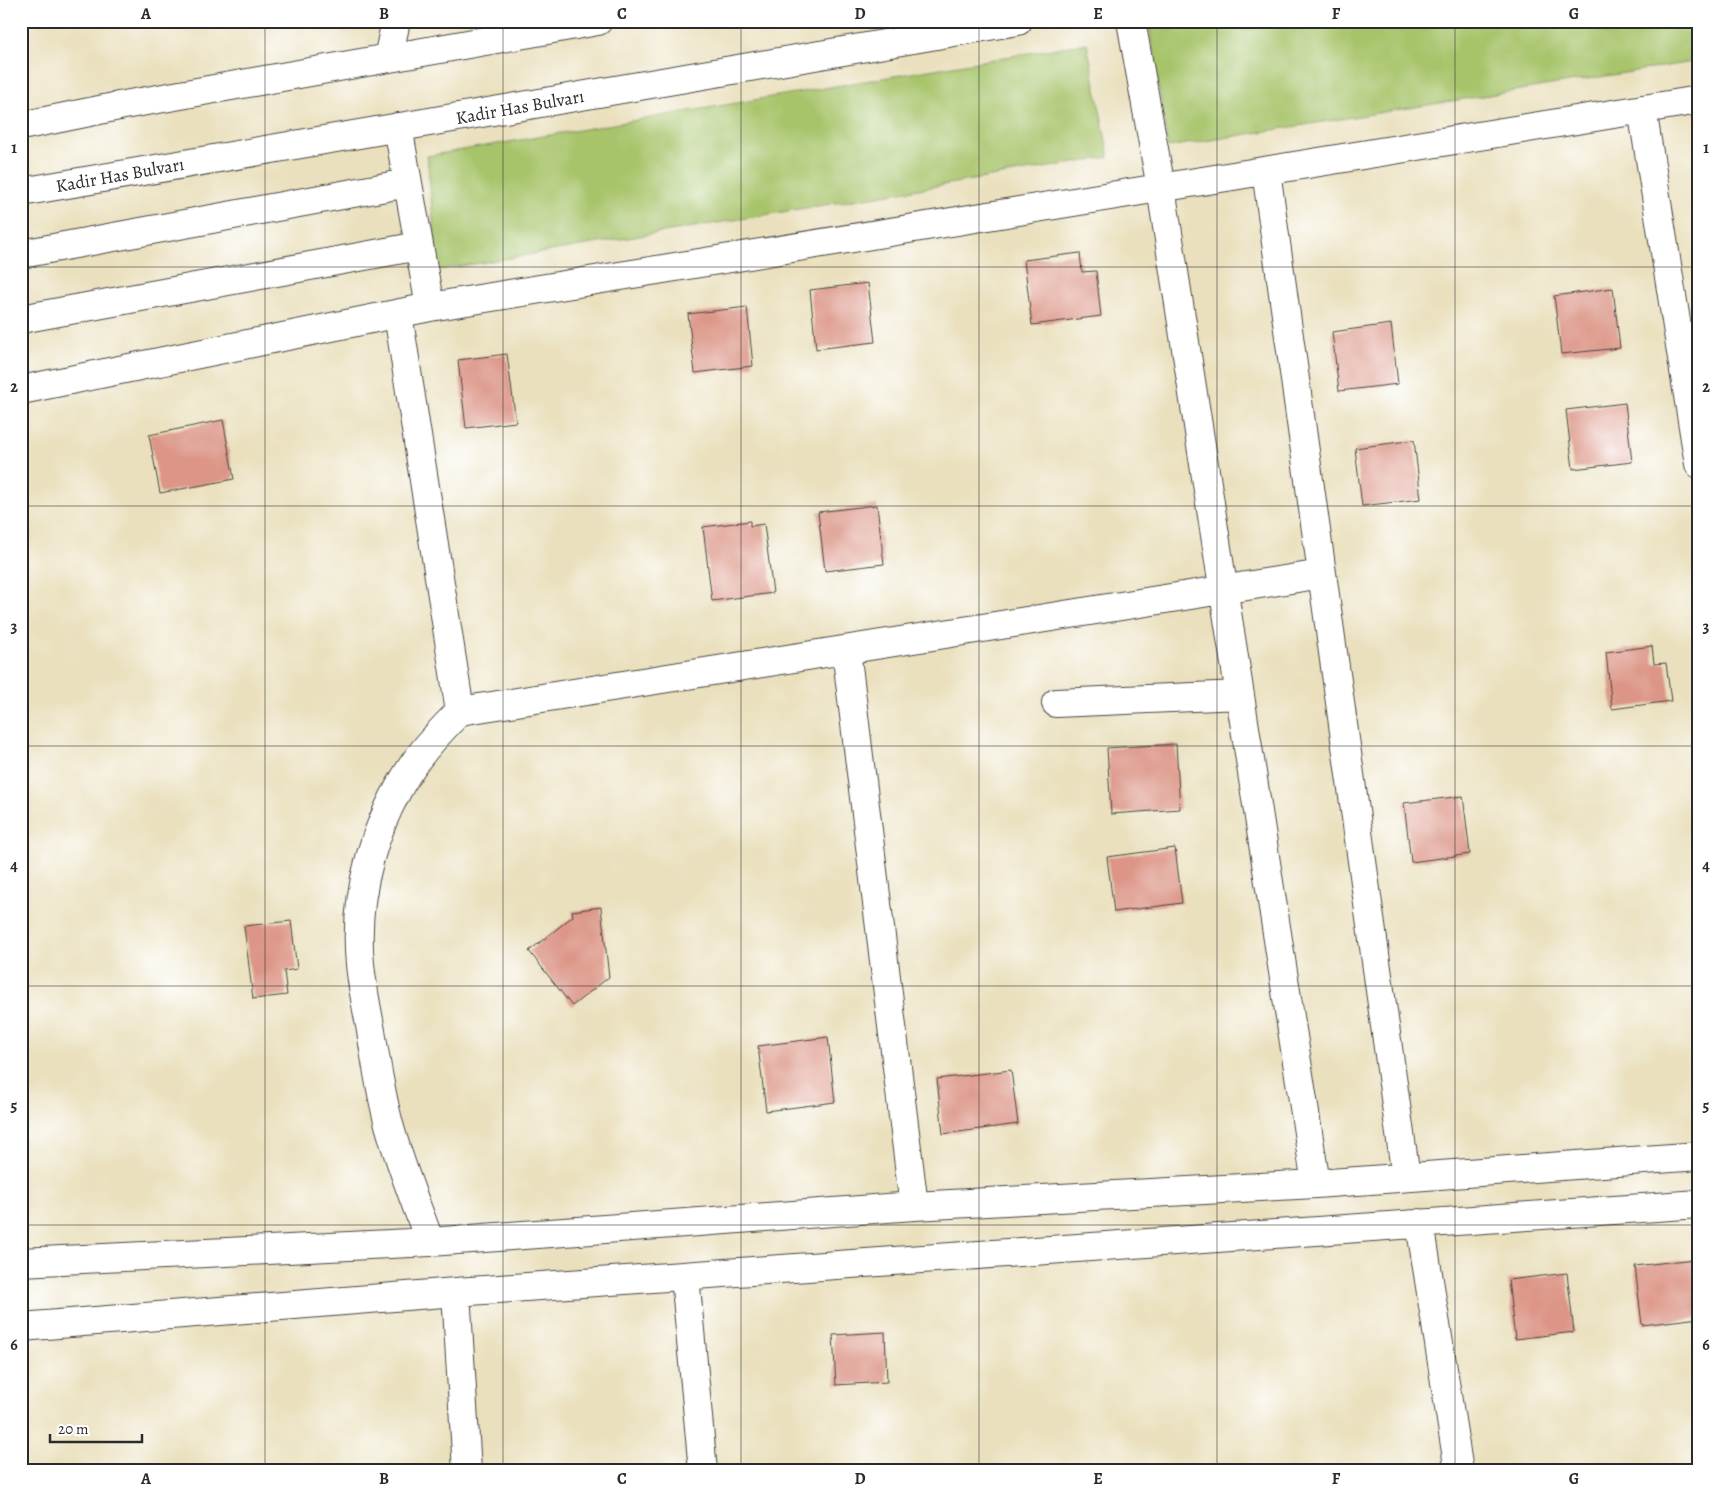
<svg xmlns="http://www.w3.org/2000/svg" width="1720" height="1492" font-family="Alegreya,serif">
<rect width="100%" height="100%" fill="#fff"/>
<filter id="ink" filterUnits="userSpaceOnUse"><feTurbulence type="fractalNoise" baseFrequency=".02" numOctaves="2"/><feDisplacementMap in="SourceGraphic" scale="10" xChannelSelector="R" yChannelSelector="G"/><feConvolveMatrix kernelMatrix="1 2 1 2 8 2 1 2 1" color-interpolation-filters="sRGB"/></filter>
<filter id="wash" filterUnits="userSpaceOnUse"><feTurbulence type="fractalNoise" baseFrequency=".0096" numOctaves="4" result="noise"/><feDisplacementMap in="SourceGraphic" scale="20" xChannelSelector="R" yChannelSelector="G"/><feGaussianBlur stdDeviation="1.12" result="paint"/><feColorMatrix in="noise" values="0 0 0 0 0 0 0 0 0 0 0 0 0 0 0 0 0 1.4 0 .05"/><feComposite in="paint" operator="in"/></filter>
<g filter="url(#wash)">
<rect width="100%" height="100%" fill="#eae0bd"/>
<path fill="#a7c46b" stroke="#69784b" d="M1179,21H1699V61L1168,147L1149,26Z
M1087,43L1109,157L438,270L427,156Z"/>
<g id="blocks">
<path fill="#dc9586" d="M1080,253L1082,272L1096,271L1101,316L1032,325L1024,260Z
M868,283L875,342L816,349L810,290Z
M1613,288L1620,348L1561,354L1554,296Z
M747,307L753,366L695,373L688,314Z
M1391,324L1398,384L1339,391L1332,332Z
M507,354L516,422L466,428L458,360Z
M1625,403L1632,462L1573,469L1566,410Z
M223,420L234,479L160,493L149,435Z
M1414,440L1421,499L1362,506L1355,448Z
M877,505L884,564L825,571L818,512Z
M750,521V526L764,524L773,593L712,601L703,527Z
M1652,646L1654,664L1666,663L1671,701L1612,709L1606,652Z
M1176,744L1180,809L1111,814L1107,748Z
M1463,796L1470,854L1411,862L1404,803Z
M1175,848L1182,903L1114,912L1107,857Z
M601,907L609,977L572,1006L529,951L573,916L572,911Z
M291,921L297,969L284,971L287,995L253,999L244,926Z
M828,1037L835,1102L766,1111L758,1046Z
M1011,1070L1018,1124L943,1134L937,1079Z
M1694,1259L1699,1298V1318L1642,1325L1635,1266Z
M1567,1273L1574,1332L1515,1339L1508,1280Z
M885,1332L887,1382L836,1385L833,1335Z
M558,1466V1471H499V1469Z"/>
</g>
</g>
<g filter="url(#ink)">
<use href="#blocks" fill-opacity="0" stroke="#484641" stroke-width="1"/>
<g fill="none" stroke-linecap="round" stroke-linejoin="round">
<defs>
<path id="street" d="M1131,21L1161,188L1316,1184
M388,58L396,21
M1642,109L1699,464
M398,127L430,307
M1266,171L1406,1177
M21,254L408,183
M398,314L460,711C444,727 428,744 415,762C375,820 353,894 360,964C362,986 367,1009 371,1031C376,1063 381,1096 390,1128C401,1167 416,1204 430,1242
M21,319L419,246
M21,390L430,307L1699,100
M846,650L914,1206
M1056,703L1240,695
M460,711L1322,574
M1420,1223L1459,1471
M21,1262L430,1242L914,1206L1316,1184L1699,1156
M685,1276L703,1471
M456,1292L467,1471
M21,1327L456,1292L1699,1204"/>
<path id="highway" d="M21,126L124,105L598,21
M21,192L1018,21"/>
</defs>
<use href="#street" stroke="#484641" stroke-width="30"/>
<use href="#highway" stroke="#484641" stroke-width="30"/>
<use href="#street" stroke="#fff" stroke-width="28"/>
<use href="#highway" stroke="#fff" stroke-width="28"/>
</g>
</g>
<path fill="none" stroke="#2b2b2b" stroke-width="1" stroke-opacity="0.55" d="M265,21V1471M503,21V1471M741,21V1471M979,21V1471M1217,21V1471M1455,21V1471M21,267H1699M21,506H1699M21,746H1699M21,986H1699M21,1225H1699"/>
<g text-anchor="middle" stroke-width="4" stroke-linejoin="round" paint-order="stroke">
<g font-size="18" fill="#2b2b2b" stroke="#fff">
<text transform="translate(520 107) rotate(-10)" y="6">Kadir Has Bulvarı</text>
<text transform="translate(120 175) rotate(-10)" y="6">Kadir Has Bulvarı</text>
</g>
</g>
<rect width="1720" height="1492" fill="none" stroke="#fff" stroke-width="55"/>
<path d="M50 1434v8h92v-8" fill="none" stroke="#2b2b2b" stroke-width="2.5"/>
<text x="58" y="1434" font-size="15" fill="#2b2b2b" stroke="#ffffff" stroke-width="4" paint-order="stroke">20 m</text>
<rect x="28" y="28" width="1664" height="1436" fill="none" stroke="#2b2b2b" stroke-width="2"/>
<g font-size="16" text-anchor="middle" font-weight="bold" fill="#2b2b2b">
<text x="146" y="19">A</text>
<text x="384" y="19">B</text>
<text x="622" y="19">C</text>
<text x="860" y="19">D</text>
<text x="1098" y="19">E</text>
<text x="1336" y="19">F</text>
<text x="1574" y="19">G</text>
<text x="14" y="153">1</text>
<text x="1706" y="153">1</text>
<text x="14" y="392">2</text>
<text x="1706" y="392">2</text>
<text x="14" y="632">3</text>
<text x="1706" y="632">3</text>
<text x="14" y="871">4</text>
<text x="1706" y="871">4</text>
<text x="14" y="1111">5</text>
<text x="1706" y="1111">5</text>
<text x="14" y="1350">6</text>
<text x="1706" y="1350">6</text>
<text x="146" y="1484">A</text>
<text x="384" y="1484">B</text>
<text x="622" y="1484">C</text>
<text x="860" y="1484">D</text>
<text x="1098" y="1484">E</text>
<text x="1336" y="1484">F</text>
<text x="1574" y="1484">G</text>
</g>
</svg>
